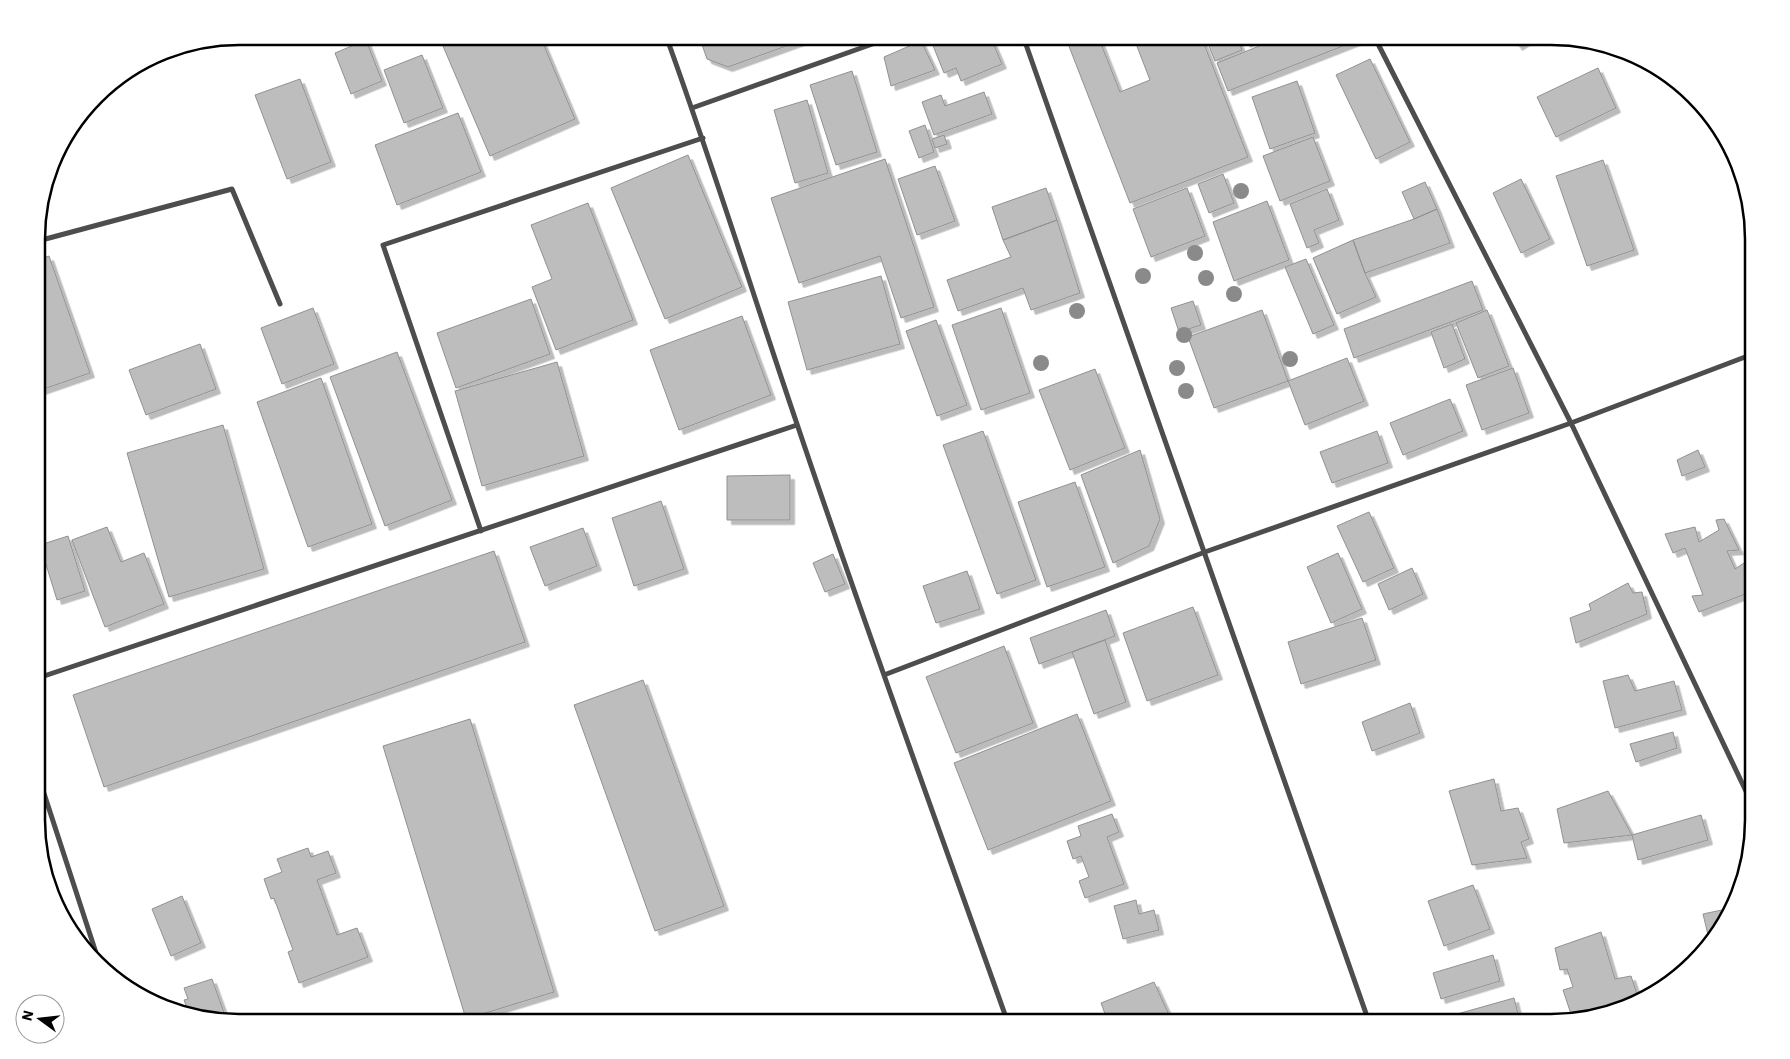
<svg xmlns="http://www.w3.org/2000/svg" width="1790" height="1059" font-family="'IBM Plex Sans',sans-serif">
<defs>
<filter id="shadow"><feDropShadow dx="4.5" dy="4.5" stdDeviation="0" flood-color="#0004"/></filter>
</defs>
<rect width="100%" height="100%" fill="#fff"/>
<path fill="#bdbdbd" stroke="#919191" filter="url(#shadow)" d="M446,36H540L575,119L490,156L440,39Z
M699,36H814L728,67L707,59Z
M948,36H990L1002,64L961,81L956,68L944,73L932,43Z
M1065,36H1098L1120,92L1150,80L1133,36H1201L1248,157L1130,203Z
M1205,36H1236L1242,50L1215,61Z
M1243,36H1262L1246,43Z
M1284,36H1360L1361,39L1228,91L1217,63Z
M1511,36H1533L1518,46Z
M366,40L382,81L351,94L335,53Z
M921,41L935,70L891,86L884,57Z
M422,55L443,108L404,123L384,70Z
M1370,59L1410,142L1376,159L1336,75Z
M1598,68L1616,108L1556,137L1537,97Z
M852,71L877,152L836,165L810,85Z
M300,79L331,162L287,179L255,95Z
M1297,81L1315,133L1270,149L1252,97Z
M984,92L992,114L934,135L922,102L941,95L945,106Z
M807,100L828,173L795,183L774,110Z
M458,113L481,172L397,205L375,145Z
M925,125L934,152L919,158L909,131Z
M944,135L947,144L935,148L932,139Z
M1313,137L1330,181L1280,201L1263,156Z
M688,155L742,287L665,319L611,188Z
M885,159L934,307L901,318L880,256L799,283L771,198Z
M1603,160L1634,250L1587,266L1556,176Z
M935,166L955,221L917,235L898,179Z
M1223,174L1234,203L1209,213L1198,184Z
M1521,179L1550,239L1521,253L1493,193Z
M1425,182L1437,209L1414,219L1402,192Z
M1046,188L1057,220L1003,240L992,207Z
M1187,188L1205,236L1151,257L1133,209Z
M1327,189L1339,220L1314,230L1319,243L1307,248L1290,204Z
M1267,201L1289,260L1234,281L1213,222Z
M588,203L633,320L556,350L532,287L552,279L531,225Z
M1437,209L1450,243L1365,273L1353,240L1414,219Z
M1057,220L1080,293L1031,310L1023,288L958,311L947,280L1011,257L1003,240Z
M1353,240L1365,273L1376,297L1337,314L1313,258Z
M49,256L90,373L38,391V260Z
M1306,259L1334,325L1313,334L1285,267Z
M881,276L900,344L807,370L788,302Z
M1472,281L1483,310L1354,358L1344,329Z
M531,299L550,354L456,388L437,333Z
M1193,301L1201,325L1179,332L1171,308Z
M313,308L334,364L282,384L261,328Z
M1001,308L1030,393L981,410L952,325Z
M1262,310L1288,381L1214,408L1188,337Z
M1487,310L1509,366L1478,378L1456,323Z
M742,316L771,395L679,430L650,350Z
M936,320L967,405L937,416L906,331Z
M1452,324L1465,359L1444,368L1431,332Z
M200,344L216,389L146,415L129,370Z
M397,352L452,500L385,526L330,377Z
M1347,358L1364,401L1305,425L1288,381Z
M557,362L584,456L482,486L455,391Z
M1513,368L1529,413L1482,430L1466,385Z
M1095,369L1125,448L1070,470L1039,390Z
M321,378L372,524L308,547L257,402Z
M1450,399L1463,431L1403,455L1390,423Z
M223,425L264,569L169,597L127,453Z
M983,431L1036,580L997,594L943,445Z
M1377,431L1388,463L1332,483L1320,452Z
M1140,450L1160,519L1149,546L1113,563L1081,475Z
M1698,450L1705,467L1682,476L1677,460Z
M790,475V520H727V476Z
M1075,482L1105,567L1047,587L1018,502Z
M661,501L684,569L634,586L612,518Z
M1369,512L1394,568L1363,582L1337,526Z
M1724,519L1739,550L1727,551L1735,569L1747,561L1753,584V591L1699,612L1692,596L1703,595L1685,548L1673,553L1665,534L1695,527L1699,542L1719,530L1716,520Z
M107,527L121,562L144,553L164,604L105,627L72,540Z
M583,528L597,566L545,586L530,547Z
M68,536L85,591L57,600L40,545Z
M494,551L525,642L104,787L73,695Z
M1338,553L1362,609L1331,623L1307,567Z
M833,554L845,584L825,592L813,563Z
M1412,568L1423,594L1389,610L1378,584Z
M967,571L980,609L936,623L923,586Z
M1628,583L1633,593L1642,592L1647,614L1576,643L1570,618L1591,610L1589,604Z
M1193,607L1218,675L1147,701L1123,633Z
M1106,610L1115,636L1039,664L1030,638Z
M1362,618L1376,660L1301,684L1288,642Z
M1105,640L1126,702L1094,714L1072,652Z
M1004,646L1033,723L956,753L926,677Z
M1628,675L1635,691L1674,681L1682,710L1615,728L1603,681Z
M643,680L724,906L655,931L574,705Z
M1410,703L1420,733L1372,751L1362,722Z
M1077,714L1111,801L988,850L954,763Z
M470,719L554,992L466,1019L383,746Z
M1673,732L1677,748L1636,762L1630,744Z
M1494,779L1501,811L1518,808L1529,839L1521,842L1527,858L1472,865L1449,791Z
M1608,791L1632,835L1564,843L1557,809Z
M1112,814L1119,832L1107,837L1124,884L1085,898L1079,881L1089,877L1081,856L1073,859L1067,841L1081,836L1078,826Z
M1701,815L1708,840L1638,860L1632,835Z
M308,848L311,857L328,851L336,873L317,880L337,935L357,928L368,957L299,983L288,952L293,950L274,898L271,899L264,879L282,872L277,859Z
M1473,885L1490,929L1444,946L1428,901Z
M182,896L201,943L171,956L152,909Z
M1136,900L1139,914L1154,910L1159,930L1123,939L1114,906Z
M1731,908L1726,922L1710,943L1703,914Z
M1601,932L1615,979L1631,976L1639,1000L1573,1020L1563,990L1573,987L1567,969L1560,970L1555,948Z
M1493,955L1500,981L1441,999L1433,973Z
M212,979L227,1021L190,1016L184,1000L188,999L184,988Z
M1154,982L1170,1017L1152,1022H1108L1101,1003Z
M1514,998L1520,1022H1437L1436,1020Z"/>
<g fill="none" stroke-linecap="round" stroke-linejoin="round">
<path stroke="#4d4d4d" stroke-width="5" d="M666,36C713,165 753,295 797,424C864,624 937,823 1008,1023
M1023,36L1369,1022
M1374,36L1571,423L1753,806
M692,108L895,36
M38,241L232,189L280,304
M481,531L383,245L703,138
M884,675L1205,552L1571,423L1753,354
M38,678L797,425
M38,775L98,959"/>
</g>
<g fill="#8a8a8a">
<circle cx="1241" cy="191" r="8"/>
<circle cx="1195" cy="253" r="8"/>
<circle cx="1143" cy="276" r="8"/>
<circle cx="1206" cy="278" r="8"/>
<circle cx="1234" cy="294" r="8"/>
<circle cx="1077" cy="311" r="8"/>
<circle cx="1184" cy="335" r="8"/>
<circle cx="1290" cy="359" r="8"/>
<circle cx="1041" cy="363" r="8"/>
<circle cx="1177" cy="368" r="8"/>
<circle cx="1186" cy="391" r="8"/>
</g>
<path d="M0 0H1790V1059H0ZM239 45H1551A194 194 0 0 1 1745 239V820A194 194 0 0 1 1551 1014H239A194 194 0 0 1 45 820V239A194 194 0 0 1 239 45Z" fill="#fff" fill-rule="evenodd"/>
<path fill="none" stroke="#000" stroke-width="2.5" d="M239 45H1551A194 194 0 0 1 1745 239V820A194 194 0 0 1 1551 1014H239A194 194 0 0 1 45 820V239A194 194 0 0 1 239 45Z"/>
<g transform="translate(40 1019) rotate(285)"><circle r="24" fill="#ffffff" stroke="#999999"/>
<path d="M0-4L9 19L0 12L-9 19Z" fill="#000000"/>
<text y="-8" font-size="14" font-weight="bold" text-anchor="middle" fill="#000000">N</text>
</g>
</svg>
